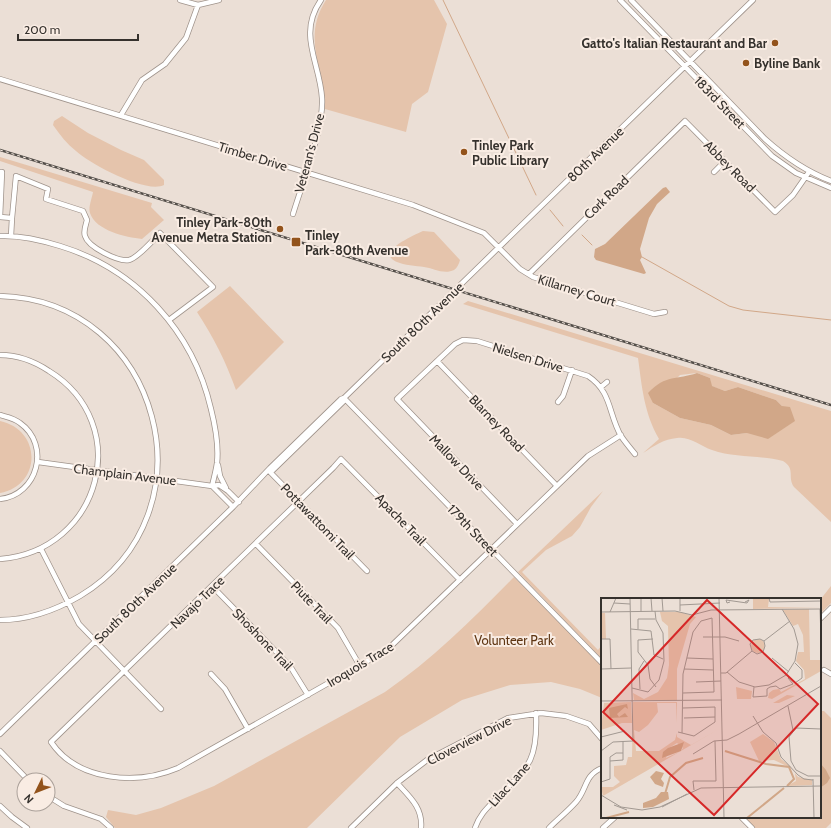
<svg xmlns="http://www.w3.org/2000/svg" width="831" height="828" font-family="Cabin,sans-serif">
<rect width="100%" height="100%" fill="#ebdfd6"/>
<path fill="#e5c4ac" fill-rule="evenodd" d="M326,0H434L447,24L428,92L412,104L406,132L325,109C325,69 301,39 326,0Z
M62,116L88,133L121,150L144,160L164,180V185C146,194 90,164 76,151C67,144 60,135 53,125L54,121Z
M0,157L152,203L151,207L164,220L142,239C126,237 96,231 90,213C88,208 92,198 93,192L0,161Z
M423,231L434,232L460,260C459,264 457,268 454,270C444,275 433,268 424,267C416,266 404,265 397,262C373,252 417,234 423,231Z
M230,286L284,342L236,390C226,362 214,338 197,312Z
M468,301L831,411V522L794,487C787,477 796,469 783,461C759,455 734,458 712,450C700,446 690,436 677,438C664,439 654,446 643,453L659,439C644,413 642,387 638,358L463,304ZM697,373L710,378L711,386L725,391L738,387L776,400L782,406L747,433L731,435L711,425L680,418L653,403L680,375Z
M0,421C42,430 42,485 0,493Z
M603,491L591,507L580,527L572,536L546,550L522,572L598,650L602,645V659L518,572Z
M514,577L602,666V698L580,689L551,682L510,685L462,700L400,737L307,828H115L106,817L108,810L136,815L161,808L214,786L385,692C433,659 474,618 514,577Z
M831,586V603L820,614V600Z
M820,711H824L831,718V823L826,828H755L744,817H820Z"/>
<path fill="#d1a788" d="M666,187L670,192L657,204L649,218L640,249L642,257L640,260L646,273L644,274L596,260L594,257L595,249L605,244L663,188Z
M697,373L710,378L712,386L725,391L738,387L776,400L782,406L790,407L795,421L768,439L747,433L731,435L711,425L680,418L653,403L648,393C666,374 677,380 697,373Z
M820,763L826,770L830,778L827,783L820,788Z"/>
<g fill="none" stroke-linecap="round" stroke-linejoin="round">
<path stroke="#d1a788" stroke-width="1" d="M443,0L536,195
M550,210L563,226
M582,235L592,245
M642,257L729,306L743,310L831,320"/>
<defs>
<path id="minor" d="M180,0L198,5L219,0
M620,0L772,156L796,173L831,188
M631,0L765,139C785,157 805,171 831,181
M0,79L413,205L484,233L520,269L533,277L654,314L665,312
M121,115L142,80L165,64L186,38L198,5
M0,172H2L0,217L12,218L16,176L48,189L46,199L83,211L87,220C86,225 83,231 85,236C88,247 118,262 129,260C138,258 153,240 160,233L213,287L169,320
M714,172L725,161
M293,214C302,184 324,128 322,98C320,63 297,34 321,0
M0,236C20,235 41,240 60,246C136,269 193,331 211,409C215,425 219,445 217,463C216,470 214,478 212,486
M11,236L12,218
M529,274L685,121L775,212L793,195L809,172
M0,296C161,300 217,513 80,596C56,610 28,620 0,620
M0,355C17,355 34,361 49,371C135,424 101,551 0,559
M437,361L557,486
M601,387L607,382
M344,398L602,663
M558,402L563,396L572,370
M0,415C7,417 14,418 20,423C51,445 38,495 0,499
M38,462L212,486L219,485L228,491L239,502
M218,465L220,476L226,488
M269,471L367,571
M269,471H272L344,401V398
M212,486L233,507
M517,524L397,399L455,344L463,340L477,341L588,376C612,392 608,413 621,436C625,442 630,448 635,454
M256,544L338,628L360,666
M41,549L79,624L161,709
M460,580L341,459L333,468L51,742C78,782 138,785 178,768L387,650L588,456L621,435
M212,586L290,666L308,695
M820,619L831,608
M824,670L831,674
M211,674L225,689L248,729
M0,734L233,507L270,468L341,399L344,398L753,0
M0,751L28,780
M397,783C410,797 423,808 421,828
M48,796L64,806L101,819L111,828
M0,806L12,817L27,828
M741,817L752,828
M351,828L397,783L427,760L508,718L541,713L566,716L589,724L602,739
M475,828C479,816 486,809 494,801C528,767 538,763 536,713
M549,828C558,819 568,811 576,802C587,790 584,775 602,768
M603,828L615,817"/>
</defs>
<use href="#minor" stroke="#9f938b" stroke-width="6"/>
<use href="#minor" stroke="#fff" stroke-width="4.5"/>
<defs>
<path id="rail" d="M0,150L831,405"/>
</defs>
<use href="#rail" stroke="#534e49" stroke-width="2.5"/>
<use href="#rail" stroke="#f9ece3" stroke-width="1" stroke-dasharray="3" stroke-linecap="butt"/>
</g>
<g fill="#93531b" stroke="#f9ece3" stroke-width="1.5">
<circle cx="775" cy="43" r="4"/>
<circle cx="746" cy="63" r="4"/>
<circle cx="464" cy="152" r="4"/>
<circle cx="280" cy="229" r="4"/>
<rect x="291" y="237" width="10" height="10" rx="2"/>
</g>
<g text-anchor="middle" stroke-width="4" stroke-linejoin="round" paint-order="stroke">
<g font-size="13" font-weight="bold" fill="#35312d" stroke="#f9ece3" text-anchor="start">
<text x="767" y="48" text-anchor="end">Gatto's Italian Restaurant and Bar</text>
<text x="754" y="68">Byline Bank</text>
<text x="472" y="150">Tinley Park<tspan x="472" dy="15">Public Library</tspan></text>
<text x="272" y="227" text-anchor="end">Tinley Park-80th<tspan x="272" dy="15">Avenue Metra Station</tspan></text>
<text x="305" y="240">Tinley<tspan x="305" dy="15">Park-80th Avenue</tspan></text>
</g>
<g font-size="13" fill="#35312d" stroke="#f9ece3">
<text transform="translate(720 102) rotate(46)" y="5">183rd Street</text>
<text transform="translate(309 153) rotate(-75)" y="5">Veteran's Drive</text>
<text transform="translate(595 154) rotate(-44)" y="5">80th Avenue</text>
<text transform="translate(253 156) rotate(17)" y="5">Timber Drive</text>
<text transform="translate(730 166) rotate(45)" y="5">Abbey Road</text>
<text transform="translate(606 197) rotate(-44)" y="5">Cork Road</text>
<text transform="translate(577 290) rotate(17)" y="5">Killarney Court</text>
<text transform="translate(422 322) rotate(-44)" y="5">South 80th Avenue</text>
<text transform="translate(528 357) rotate(17)" y="5">Nielsen Drive</text>
<text transform="translate(497 423) rotate(46)" y="5">Blarney Road</text>
<text transform="translate(457 462) rotate(46)" y="5">Mallow Drive</text>
<text transform="translate(125 474) rotate(7)" y="5">Champlain Avenue</text>
<text transform="translate(401 519) rotate(46)" y="5">Apache Trail</text>
<text transform="translate(318 521) rotate(46)" y="5">Pottawattomi Trail</text>
<text transform="translate(473 530) rotate(46)" y="5">179th Street</text>
<text transform="translate(197 602) rotate(-44)" y="5">Navajo Trace</text>
<text transform="translate(312 602) rotate(46)" y="5">Piute Trail</text>
<text transform="translate(135 603) rotate(-44)" y="5">South 80th Avenue</text>
<text transform="translate(263 639) rotate(46)" y="5">Shoshone Trail</text>
<text transform="translate(360 664) rotate(-31)" y="5">Iroquois Trace</text>
<text transform="translate(469 740) rotate(-27)" y="5">Cloverview Drive</text>
<text transform="translate(509 784) rotate(-48)" y="5">Lilac Lane</text>
</g>
<g font-size="13" fill="#5f3613" stroke="#f9ece3">
<text x="514" y="645">Volunteer Park</text>
</g>
</g>
<g transform="translate(601 598)">
<rect width="220" height="220" fill="#ebdfd6"/>
<path d="M152,0L168,1L167,9L220,10L152,11ZM208,11L209,62H220V73L171,101L167,100L168,95L172,92L178,91L180,94L204,81L203,72L195,63L197,54H203L202,37L197,26L192,28L182,12ZM59,14H79L95,19L89,26L76,71V103L33,102L32,95L43,101L57,94L66,80L68,67L67,28L61,23ZM0,15H4L5,41H0ZM150 48a7 7 0 1 1 14 0a7 7 0 1 1-14 0ZM135,89L151,93L150,101H136ZM186,97L194,98L178,105H172ZM30,104L31,125H21L0,132L3,105ZM32,104H76V125L75,105H56L57,114L47,127L38,134L33,132L35,153H58L74,142L76,135V139L90,147L118,131L2,198L0,189H12L19,184L13,178V168L25,167L27,159H31ZM76,145L82,150L80,153L65,160L68,150ZM162,136L173,144L180,161L189,168L197,179L211,182V187L186,188L195,183L194,175L190,170L173,162L158,163L149,144Z" fill="#e5c4ac" fill-rule="evenodd"/>
<path d="M26,106L27,111L24,109L16,116L18,119L24,115L27,119L9,120L8,110ZM83,144L80,153L61,160L62,154L67,150ZM55,173L63,175L60,181L63,185L62,189L54,186L49,179ZM60,194H67L68,201L52,209L42,210V205L55,200Z" fill="#d1a788"/>
<path fill="none" stroke="#d1a788" stroke-width="2" d="M124,153L165,166L188,169L193,181L186,188M64,196L69,179L85,165L102,160M5,220L28,214M146,220L183,190"/>
<path fill="none" stroke="#a29992" stroke-width="1" d="M40,0V14M50,0L51,13M61,0L62,13M79,0V13M118,0L123,220M168,0L169,4L220,3M129,4L126,5L125,2L146,5L148,2L144,4M13,5L29,6M79,7L119,5M219,11L220,40M0,14L74,13L91,17L110,12L220,11M9,14L15,0M30,31L50,33L53,57L62,61M37,31V21H54M102,39H124L138,43M0,41H9L10,71M52,41L37,42V54L47,67L49,81L55,89M163,43L189,23M151,53L149,46L152,42L159,41L163,43M151,53L156,56L162,54L164,48L163,43M86,60L112,61M171,60L188,74M0,71L30,70M83,71L112,72M126,74L138,84L154,89L168,87L185,77L194,63L197,46L193,31L181,11M120,75H125L151,53M95,84L120,83M153,89L152,99L166,98V91L169,89L175,88L179,91L192,86L187,80L188,79L194,85L201,80V72L194,65M31,90L47,94L58,82L63,63L62,35L55,22L54,13M39,91L38,71L43,63M0,103L121,102M187,108L192,132M152,118L162,134L175,145L180,159L197,177L203,181L212,182M83,120L114,119M220,131L195,130L188,139L190,163L195,172L207,178H220M77,134L93,138L114,124V109L82,110M81,135L82,76L92,34L100,23L111,20L113,94L82,95M0,139L24,133M0,153L12,144L32,143L29,0M92,156L113,143L126,142L138,136L220,88M9,163L22,162V143M212,181L213,220M0,184L9,181V159L15,155H22M93,192L92,183H115L114,143M0,197L20,209L41,212L59,209L100,190L220,188M13,207L26,212M61,209L86,196"/>
<path fill="#d62828" fill-opacity="0.15" stroke="#d62828" stroke-width="2" d="M106,2L217,106L113,217L2,114Z"/>
<rect width="220" height="220" fill="none" stroke="#35312d" stroke-width="2"/>
</g>
<g transform="translate(36 792) rotate(227)"><circle r="19" fill="#f9ece3" stroke="#aba19a"/>
<path d="M0-3L7 15L0 10L-7 15Z" fill="#93531b"/>
<text y="-6" font-size="11" font-weight="bold" text-anchor="middle" fill="#35312d">N</text>
</g>
<path d="M18 34v6h120v-6" fill="none" stroke="#35312d" stroke-width="2"/>
<text x="24" y="34" font-size="12" fill="#35312d" stroke="#f9ece3" stroke-width="3" paint-order="stroke">200 m</text>
</svg>
